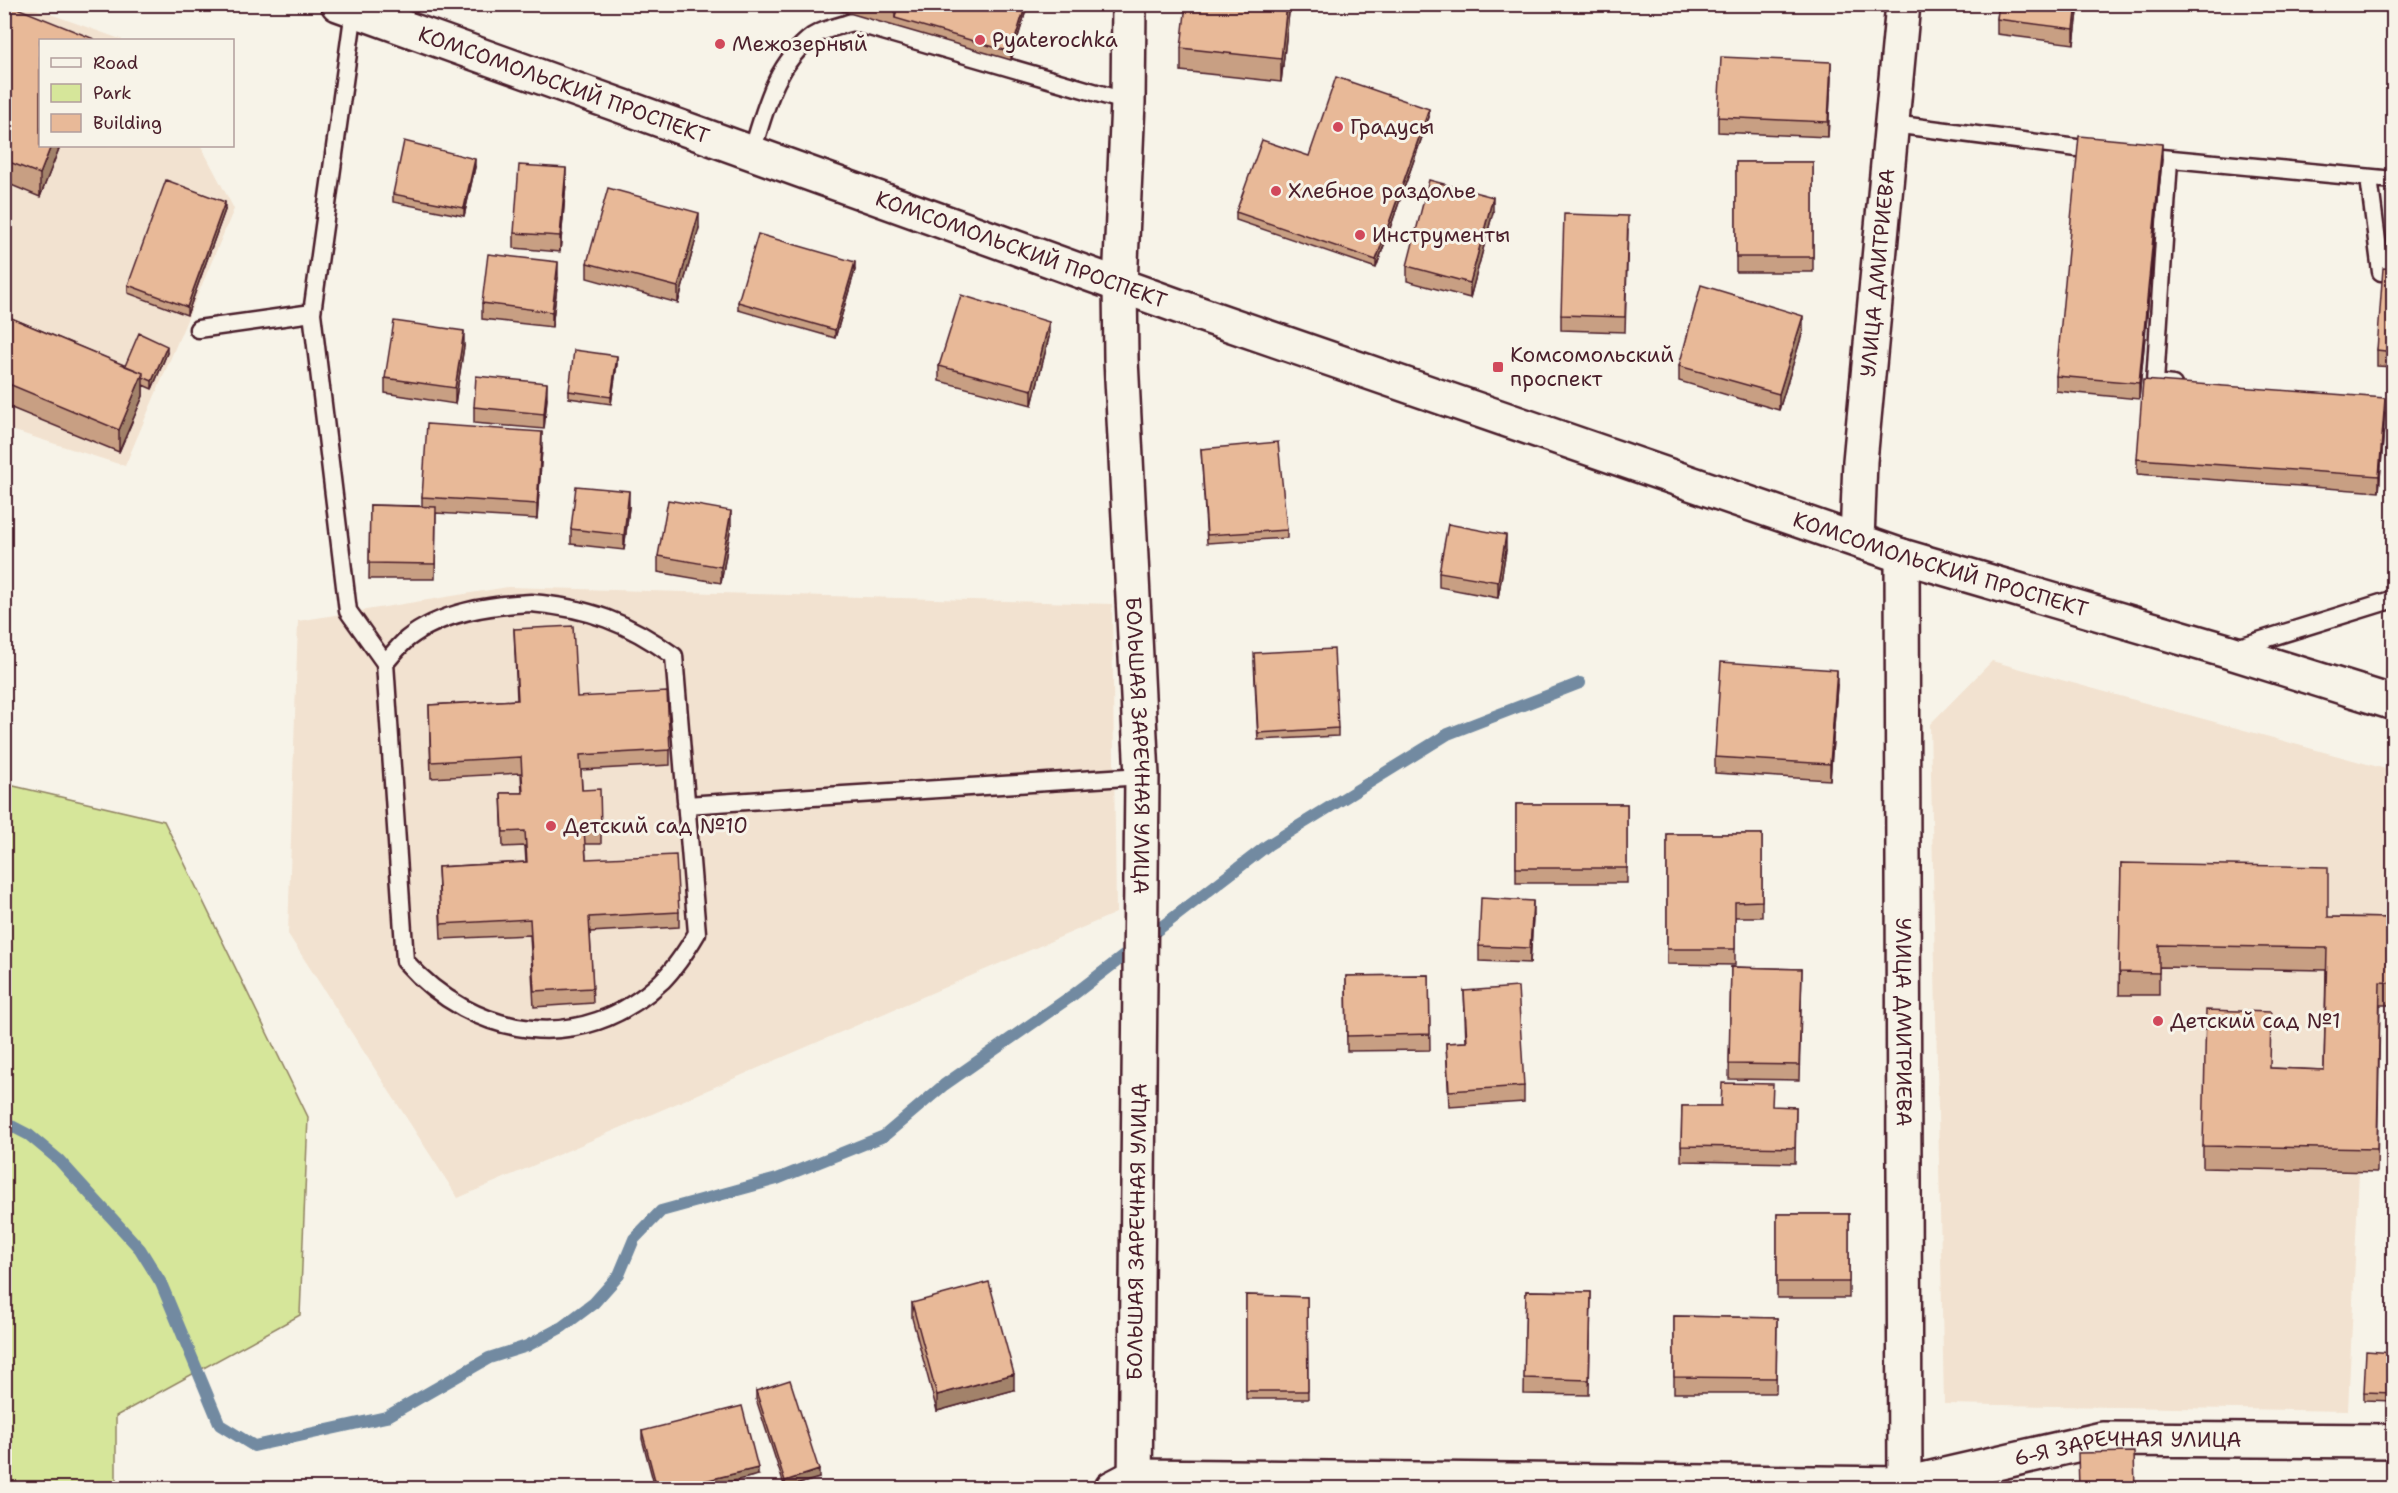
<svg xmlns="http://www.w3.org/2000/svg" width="2398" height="1493" font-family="'Shantell Sans',sans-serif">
<rect width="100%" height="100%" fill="#f7f3e8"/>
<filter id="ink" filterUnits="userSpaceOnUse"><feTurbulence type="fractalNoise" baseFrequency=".0167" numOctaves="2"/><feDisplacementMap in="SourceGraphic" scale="12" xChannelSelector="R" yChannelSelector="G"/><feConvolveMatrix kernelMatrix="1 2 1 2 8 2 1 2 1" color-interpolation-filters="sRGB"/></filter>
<g filter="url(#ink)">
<path fill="#f2e2d0" d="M5,5H25L123,40H40V146H201L234,209L125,466L5,428Z
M508,587L1112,604L1116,913L458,1198L288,934L298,621Z
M1992,661L2393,771V1005H2380L2377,1172H2359L2348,1411L1944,1404L1930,724Z"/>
<path fill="#d6e69a" stroke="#908262" stroke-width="1.5" d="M5,784L164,821L308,1117L300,1315L116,1416V1488H5Z"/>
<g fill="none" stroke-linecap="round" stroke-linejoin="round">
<path stroke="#728aa1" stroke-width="12" d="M4,1122L29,1135L59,1160L140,1249L161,1283L220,1425L254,1446L386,1417L489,1358L527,1346L562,1327L594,1303L619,1275L634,1239L661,1211L777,1179L884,1136L944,1085L1073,995L1268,845L1448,734L1580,683"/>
<defs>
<path id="service" d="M1893,124L2100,151
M752,152C765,110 775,64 813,36C824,29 840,26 852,22L1128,102
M2140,156L2394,180
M2169,160L2155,383L2173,385
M2369,178L2381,272L2394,273
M312,313L348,611L385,663
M198,329L312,313L354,10
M531,603C589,608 627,622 674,656L697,933C687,950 676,967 662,981C582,1057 474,1039 405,961L385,663C392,655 399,646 407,639C441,612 489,605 531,603Z
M2233,649L2394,599
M686,805L1142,776"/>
<g id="minor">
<path id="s1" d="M1857,540L1860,461L1903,4"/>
<path id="s2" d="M1902,556L1905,1488"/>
<path id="s3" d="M1112,1488L1135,1476L1905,1484L2102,1439L2394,1441"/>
</g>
<g id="tertiary">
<path id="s4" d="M1129,4L1128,102L1120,285L1121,359L1142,776L1135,1488"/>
</g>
<g id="secondary">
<path id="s5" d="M338,4L1200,314L1902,556L2227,651L2394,703"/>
</g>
</defs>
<use href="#service" stroke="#4a1f2b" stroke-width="21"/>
<use href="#minor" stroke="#4a1f2b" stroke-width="38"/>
<use href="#tertiary" stroke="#4a1f2b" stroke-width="38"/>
<use href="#secondary" stroke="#4a1f2b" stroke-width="38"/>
<use href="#service" stroke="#f7f3e8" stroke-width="16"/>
<use href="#minor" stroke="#f7f3e8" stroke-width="33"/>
<use href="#tertiary" stroke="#f7f3e8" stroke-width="33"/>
<use href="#secondary" stroke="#f7f3e8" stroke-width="33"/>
</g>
<path fill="#c89f83" stroke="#4a1f2b" stroke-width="1.5" d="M4,4L94,40L40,146H60L40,197L4,182Z
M818,4H1028L1011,60Z
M1226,4H1290L1281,82L1181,71V48Z
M1999,4H2079L2074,44L1997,34V19Z
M2373,4H2394V6Z
M1831,77L1828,137L1718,132V117Z
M1429,117L1376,268L1236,220V212L1309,156Z
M2162,159L2139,399L2056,391V376Z
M1736,162H1813V272H1736Z
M475,167L464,216L393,202V194Z
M566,183L560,252L514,248V233Z
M225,210L187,315L128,293V285Z
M1493,212L1470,298L1407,281V266Z
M699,228L678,303L587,278V263Z
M1628,231L1625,332L1561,330V315Z
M2394,269V367L2377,366V350Z
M855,270L835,338L738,310V302Z
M558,278L552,327L482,319V303Z
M4,315L125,366L167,353L152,389L143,385V396L119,452L4,405Z
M1803,331L1779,410L1679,381V366Z
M1049,337L1032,405L939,381V366Z
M464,346L455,404L385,393V378Z
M617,364L611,404L569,398V391Z
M547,398L544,429L474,423V407Z
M2385,413L2379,492L2137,474V459Z
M542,448L537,519L436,513L435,579H369L370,505L422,506V497Z
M1201,449L1287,530V538L1207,543Z
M629,507L624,550L571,544V529Z
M731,526L721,583L658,572V556Z
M1506,550L1498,598L1439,587V572Z
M514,629L577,697L670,750V765L581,770L582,790L601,828V844H585L586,859L679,912V927L590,932L593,1003L534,1007L530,935L441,939L438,867L526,862L525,846L503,847L501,793H522L521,773L431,778L429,705L517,700Z
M1254,661L1338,728V736L1258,740Z
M1837,685L1830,780L1715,773V757Z
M1516,804H1627V883H1516Z
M1667,834H1762V917H1735V965L1667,964Z
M2121,863L2328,917L2394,918V1005H2380L2377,1172L2203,1168V1146L2270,1068L2324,1070L2326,970L2159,967V995H2119Z
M1533,916L1530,963L1479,961V946Z
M1731,967L1802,969L1799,1080L1729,1079Z
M1429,975L1430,1050L1347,1051L1346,976Z
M1464,991L1524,1086V1102L1449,1107L1446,1043L1466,1042Z
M1682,1106L1796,1107L1795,1163L1681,1161Z
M1777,1214H1849V1298H1777Z
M1526,1291L1591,1292L1589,1395L1524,1394Z
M1246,1295L1307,1297L1308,1399H1246Z
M912,1303L1014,1390L937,1411L912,1318Z
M1674,1316L1777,1318L1776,1393H1674Z
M2394,1353V1401L2364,1400V1392Z
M756,1391L819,1478L785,1488L756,1399Z
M642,1431L758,1475L706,1488H655L642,1439Z"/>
<path fill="#a2826a" stroke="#4a1f2b" stroke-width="1.5" d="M895,4H901L895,18Z
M1026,4H1028L1011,60V52Z
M1287,4H1290L1281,82V59Z
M2077,4H2079L2074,44V29Z
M1831,62V77L1828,137V122Z
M1429,109V117L1376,268V260Z
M2162,144V159L2139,399V383Z
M51,146H60L40,197V174Z
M475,159V167L464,216V208Z
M566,168V183L560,252V236Z
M1493,197V212L1470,298V283Z
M225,202V210L187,315V307Z
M699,213V228L678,303V287Z
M558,262V278L552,327V312Z
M855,262V270L835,338V330Z
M1803,316V331L1779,410V394Z
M1049,322V337L1032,405V390Z
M464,331V346L455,404V388Z
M167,346V353L152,389V381Z
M617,356V364L611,404V397Z
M143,373V396L119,452V430Z
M547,383V398L544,429V414Z
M2385,398V413L2379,492V476Z
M542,432V448L537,519V504Z
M629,491V507L624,550V535Z
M731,511V526L721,583V567Z
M1506,535V550L1498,598V582Z
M1837,670V685L1830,780V764Z
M1533,901V916L1530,963V948Z
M1014,1374V1390L937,1411V1395Z
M758,1468V1475L706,1488H675Z
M819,1470V1478L785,1488V1481Z"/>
<path fill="#e8b998" stroke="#4a1f2b" stroke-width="1.5" d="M4,4H7L94,39L93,40H40V146H51L40,174L4,160Z
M898,4H1026L1011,52L895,18Z
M1186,4L1225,5L1226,4H1287L1281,59L1181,48Z
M1999,4H2077L2074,29L1997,19Z
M1721,57L1831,62L1828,122L1718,117Z
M1336,77L1429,109L1376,260L1236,212L1262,140L1309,156Z
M2079,136L2162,144L2139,383L2056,376Z
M404,141L475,159L464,208L393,194Z
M1736,162H1813V257H1736Z
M519,165L566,168L560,236L514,233Z
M166,180L225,202L187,307L128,285Z
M1429,180L1493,197L1470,283L1407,266Z
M608,188L699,213L678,287L587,263Z
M1564,214L1628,216L1625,317L1561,315Z
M758,234L855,262L835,330L738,302Z
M488,254L558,262L552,312L482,303Z
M2383,268L2394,269V352L2377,350Z
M1701,285L1803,316L1779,394L1679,366Z
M961,295L1049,322L1032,390L939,366Z
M4,315L143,373L119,430L4,382Z
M394,321L464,331L455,388L385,378Z
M139,333L167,346L152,381L143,377V373L125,366Z
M574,350L617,356L611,397L569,391Z
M476,376L547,383L544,414L474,407Z
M2143,380L2385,398L2379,476L2137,459Z
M427,424L542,432L537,504L422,497Z
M1278,442L1287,530L1207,535L1201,449Z
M576,486L629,491L624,535L571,529Z
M668,500L731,511L721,567L658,556Z
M370,505L436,507L435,564L369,563Z
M1448,524L1506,535L1498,582L1439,572Z
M573,626L577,697L667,692L670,750L580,755L582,790L600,789L601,828L584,829L586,859L676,855L679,912L589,917L593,988L534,991L530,919L441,924L438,867L527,862L525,831L503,832L501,793H523L521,757L431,762L429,705L518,700L514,629Z
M1334,649L1338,728L1258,733L1254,653Z
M1721,662L1837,670L1830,764L1715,757Z
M1516,804H1627V868H1516Z
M1667,834H1762V901L1735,902V949H1667Z
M2121,863L2328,867V917L2394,918V983L2380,982L2377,1149L2203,1146L2206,1010L2271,1012L2270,1068L2324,1070L2327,948L2159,945V973L2119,972Z
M1481,898L1533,901L1530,948L1479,946Z
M1731,967L1802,969L1799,1065L1729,1064Z
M1429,975L1430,1034L1347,1036L1346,976Z
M1518,987L1524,1086L1449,1091L1446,1043L1467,1042L1464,991Z
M1722,1083L1773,1084L1772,1106L1796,1107L1795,1148L1681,1146L1682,1106H1721Z
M1777,1214H1849V1282H1777Z
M989,1282L1014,1374L937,1395L912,1303Z
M1526,1291L1591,1292L1589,1380L1524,1378Z
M1246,1295L1307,1297L1308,1391H1246Z
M1674,1316L1777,1318L1776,1378L1674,1377Z
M2366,1351L2394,1353V1393L2364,1392Z
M790,1380L819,1470L785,1481L756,1391Z
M742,1406L758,1468L675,1488H657L642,1431Z
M2134,1452L2135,1488H2079L2078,1453Z
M2314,1486L2355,1488H2314Z"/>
</g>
<g fill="#d1495b" stroke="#f7f3e8" stroke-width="2">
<circle cx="980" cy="40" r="6"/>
<circle cx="720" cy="44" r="6"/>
<circle cx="1338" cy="127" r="6"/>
<circle cx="1276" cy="191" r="6"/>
<circle cx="1360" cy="235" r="6"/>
<rect x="1492" y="361" width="12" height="12" rx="3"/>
<circle cx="551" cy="826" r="6"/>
<circle cx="2158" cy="1021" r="6"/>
</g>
<g text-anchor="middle" stroke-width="6" stroke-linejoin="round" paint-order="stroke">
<g font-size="21" fill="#4a1f2b" stroke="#f7f3e8" text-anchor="start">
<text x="992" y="47">Pyaterochka</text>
<text x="732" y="51">Межозерный</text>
<text x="1350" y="134">Градусы</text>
<text x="1288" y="198">Хлебное раздолье</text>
<text x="1372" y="242">Инструменты</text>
<text x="1510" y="362">Комсомольский<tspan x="1510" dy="24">проспект</tspan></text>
<text x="563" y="833">Детский сад №10</text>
<text x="2170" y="1028">Детский сад №1</text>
</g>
<g font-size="21" fill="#4a1f2b" stroke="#f7f3e8">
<text dy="7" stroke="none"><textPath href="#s5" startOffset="240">КОМСОМОЛЬСКИЙ ПРОСПЕКТ</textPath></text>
<text dy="7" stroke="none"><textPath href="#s5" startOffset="726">КОМСОМОЛЬСКИЙ ПРОСПЕКТ</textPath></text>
<text dy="7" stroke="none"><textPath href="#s1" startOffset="268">УЛИЦА ДМИТРИЕВА</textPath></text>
<text dy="7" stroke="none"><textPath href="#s5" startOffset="1698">КОМСОМОЛЬСКИЙ ПРОСПЕКТ</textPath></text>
<text dy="7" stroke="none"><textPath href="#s4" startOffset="742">БОЛЬШАЯ ЗАРЕЧНАЯ УЛИЦА</textPath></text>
<text dy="7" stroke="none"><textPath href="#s2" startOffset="466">УЛИЦА ДМИТРИЕВА</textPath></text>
<text transform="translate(1137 1232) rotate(-89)" y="7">БОЛЬШАЯ ЗАРЕЧНАЯ УЛИЦА</text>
<text dy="7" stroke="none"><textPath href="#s3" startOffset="1023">6-Я ЗАРЕЧНАЯ УЛИЦА</textPath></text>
</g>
</g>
<rect width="2398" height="1493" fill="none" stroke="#f7f3e8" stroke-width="24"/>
<rect x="12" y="12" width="2374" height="1469" fill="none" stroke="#4a1f2b" stroke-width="2" filter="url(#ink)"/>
<rect x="39" y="39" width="195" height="108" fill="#f7f3e8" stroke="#b29e9c" stroke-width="1.5"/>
<rect x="51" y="58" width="30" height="9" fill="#f7f3e8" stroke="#b29e9c" stroke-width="1.5"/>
<text x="93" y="69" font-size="18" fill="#4a1f2b">Road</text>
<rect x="51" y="84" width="30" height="18" fill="#d6e69a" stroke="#b29e9c" stroke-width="1.5"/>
<text x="93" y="99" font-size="18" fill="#4a1f2b">Park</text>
<rect x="51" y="114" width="30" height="18" fill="#e8b998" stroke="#b29e9c" stroke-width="1.5"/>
<text x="93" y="129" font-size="18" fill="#4a1f2b">Building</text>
</svg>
